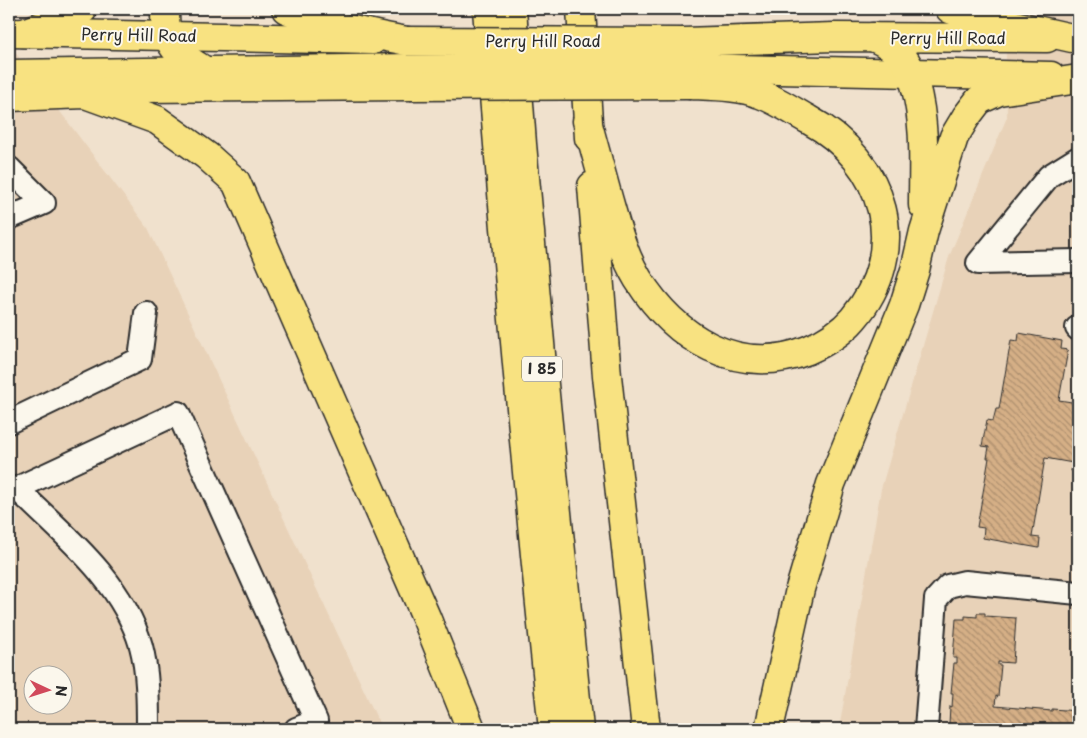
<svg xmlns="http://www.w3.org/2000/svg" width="1087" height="738" font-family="'Playpen Sans',sans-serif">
<defs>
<pattern id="building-back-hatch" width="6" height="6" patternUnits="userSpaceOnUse" patternTransform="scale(1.25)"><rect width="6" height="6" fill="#d5af86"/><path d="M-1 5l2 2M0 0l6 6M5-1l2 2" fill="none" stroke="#ad8f6e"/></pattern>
</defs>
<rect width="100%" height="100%" fill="#f0e1cd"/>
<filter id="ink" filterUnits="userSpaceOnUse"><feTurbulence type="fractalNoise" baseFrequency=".02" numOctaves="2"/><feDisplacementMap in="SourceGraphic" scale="10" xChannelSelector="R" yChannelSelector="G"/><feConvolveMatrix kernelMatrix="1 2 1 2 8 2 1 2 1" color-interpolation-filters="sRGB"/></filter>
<g filter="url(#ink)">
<path fill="#e8d2b8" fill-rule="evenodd" d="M1005,9H1078V729H839L881,489L949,257L1007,117Z
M9,44L148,228L382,729H9ZM32,676H62V706H32Z"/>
<path fill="url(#building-back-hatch)" stroke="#2b2b2b" d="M1019,333L1062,341L1061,349L1068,350L1059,400L1078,403V472L1071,471L1073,463L1045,458L1032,537L1040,538L1039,548L983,538L984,528L977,527L989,458H987L989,447L982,446L987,420L993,421L996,409H999L1011,340L1018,341Z
M977,613H985V616L1016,618L1013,663L998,662V665H1001L998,697L996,696L995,706L1052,711V709L1078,711V729H952V724H949L950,706L952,707L953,693H951L954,663H957V658H953L956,619H965V616L977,617Z"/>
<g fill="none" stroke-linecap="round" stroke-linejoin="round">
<defs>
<path id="minor" d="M9,168L44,203L9,218
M978,263L1049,176L1078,158
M978,263L1078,261
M1077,328L1078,329
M9,422L140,359L146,313
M16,488C63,534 122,580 141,646C148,672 148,702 148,729
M9,492L178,413L316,721L296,729
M926,729L936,599L948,586L965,582L1078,593"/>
<path id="major" d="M9,33L373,40
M684,42L834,37L1047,38
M685,68L1051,76
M9,74L413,68"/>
<path id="highway" d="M165,9C164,46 177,54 207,72
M286,9C324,25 365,33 407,41
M487,9C506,249 527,489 553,729
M512,9L522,144L542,365L579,729
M581,9L589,138
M950,9L961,13L1072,38
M24,33L83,9
M873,37C884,42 894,48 902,57C909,64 912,75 915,85C926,125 923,164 923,205
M85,94L157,120L207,156L236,182L426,617L471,729
M9,97L85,94L142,88L410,86
M587,121C594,147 601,172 608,198C616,226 623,254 638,279C675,338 738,378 808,350C824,343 841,333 853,319C912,250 885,161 809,120C793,111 777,100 760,94C740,86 712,86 690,85
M592,186L607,376L646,729
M769,729L800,589L831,484L904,305L915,270L924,231L954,137L966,117L979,100L999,91L1078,79"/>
</defs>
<use href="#minor" stroke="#2b2b2b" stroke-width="26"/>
<use href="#major" stroke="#2b2b2b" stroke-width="31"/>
<use href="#highway" stroke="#2b2b2b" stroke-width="31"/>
<use href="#minor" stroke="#fbf7ec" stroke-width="22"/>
<use href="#major" stroke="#f8e281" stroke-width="28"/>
<use href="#highway" stroke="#f8e281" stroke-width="28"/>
<defs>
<path id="major-bridge" d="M407,41L684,42
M413,68H685"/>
<path id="highway-bridge" d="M410,86L690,85"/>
</defs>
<use href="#major-bridge" stroke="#2b2b2b" stroke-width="31" stroke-linecap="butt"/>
<use href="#highway-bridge" stroke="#2b2b2b" stroke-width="31" stroke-linecap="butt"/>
<use href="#major-bridge" stroke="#f8e281" stroke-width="28"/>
<use href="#highway-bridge" stroke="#f8e281" stroke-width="28"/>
</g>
</g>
<g text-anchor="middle" stroke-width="4" stroke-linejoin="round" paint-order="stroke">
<rect fill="#fbf7ec" stroke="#696865" stroke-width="1" x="522" y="356.5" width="40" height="25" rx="4"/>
<g font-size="15" font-weight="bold" fill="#2b2b2b">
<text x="542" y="374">I 85</text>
</g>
<g font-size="16" fill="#2b2b2b" stroke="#fbf7ec">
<text transform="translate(139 35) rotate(1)" y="6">Perry Hill Road</text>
<text x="948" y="44">Perry Hill Road</text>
<text x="543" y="47">Perry Hill Road</text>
</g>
</g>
<rect width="1087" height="738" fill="none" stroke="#fbf7ec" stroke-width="30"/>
<rect x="15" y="15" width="1057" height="708" fill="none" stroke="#2b2b2b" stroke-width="2" filter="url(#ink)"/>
<g transform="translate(48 690) rotate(94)"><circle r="24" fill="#fbf7ec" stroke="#a8a59f"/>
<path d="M0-4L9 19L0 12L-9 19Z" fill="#d1495b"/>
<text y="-8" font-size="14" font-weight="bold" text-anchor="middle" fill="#2b2b2b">N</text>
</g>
</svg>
